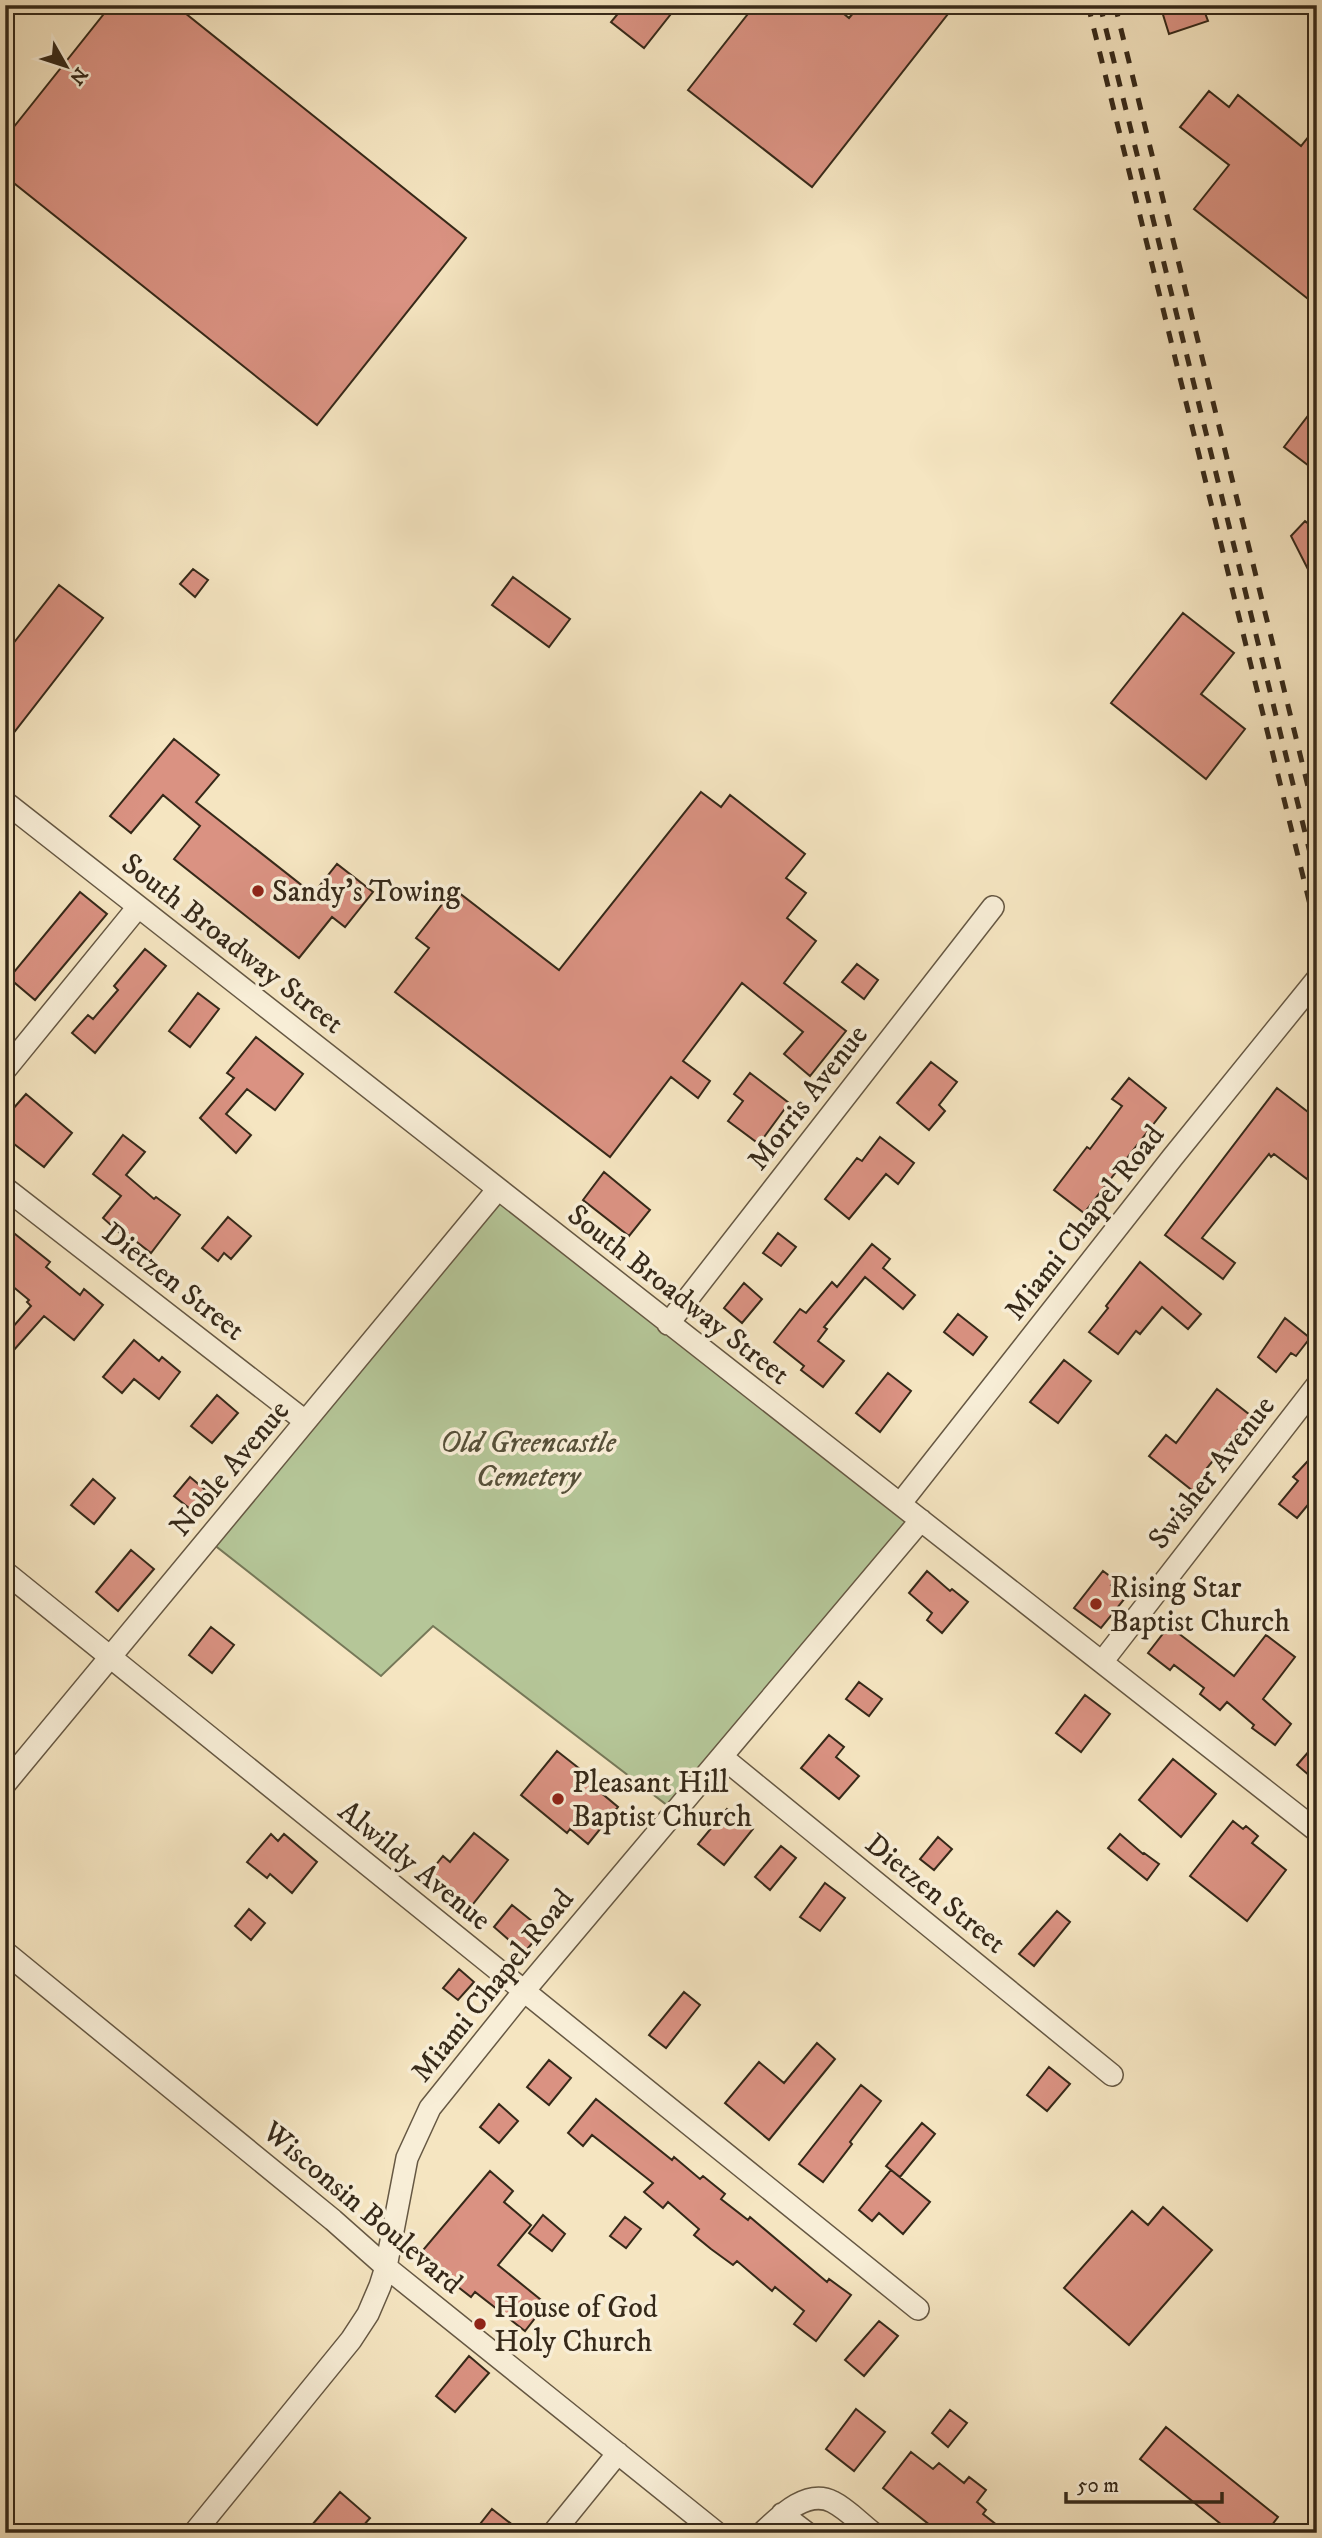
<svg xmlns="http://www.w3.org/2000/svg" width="1322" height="2538" font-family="'IM FELL DW Pica',serif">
<rect width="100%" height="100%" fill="#f5e5c1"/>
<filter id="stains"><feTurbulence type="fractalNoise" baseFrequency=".00286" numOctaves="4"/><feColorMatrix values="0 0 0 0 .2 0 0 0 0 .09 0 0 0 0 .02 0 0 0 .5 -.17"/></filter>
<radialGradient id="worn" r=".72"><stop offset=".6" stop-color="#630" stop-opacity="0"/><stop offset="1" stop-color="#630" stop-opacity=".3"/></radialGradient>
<path fill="#b5c698" stroke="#767858" stroke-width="2" d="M498,1189L921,1520L676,1812L433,1626L381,1676L208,1540Z"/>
<path fill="#da9282" stroke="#362919" stroke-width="2" d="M111,5H175L466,238L317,425L5,176V138Z
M625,5H678L644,48L611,22Z
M755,5H833L849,18L860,5H955L812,187L688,90Z
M1160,5H1202L1208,21L1169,34Z
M1209,91L1229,107L1238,95L1301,146L1317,126V306L1194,209L1229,165L1180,127Z
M1317,404V472L1284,447Z
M1305,521L1317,531V587L1291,536Z
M193,569L208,580L195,597L180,584Z
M513,577L570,619L549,647L492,605Z
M59,585L103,618L5,744V654Z
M1183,613L1234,653L1201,694L1245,729L1206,779L1111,703Z
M174,739L219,775L196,802L313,894L337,864L373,892L345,927L332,917L299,958L174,859L200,826L163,795L131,833L110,816Z
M701,792L721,807L730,795L805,854L786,878L806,893L787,918L816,941L784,983L846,1031L810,1076L784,1054L803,1032L742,983L683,1061L710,1081L698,1098L671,1077L610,1157L395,992L429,948L416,938L454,889L559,970Z
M80,892L107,914L35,1000L9,978Z
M145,949L166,966L95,1053L72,1033L88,1015L93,1019L118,990L114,986Z
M857,964L878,980L864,999L842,982Z
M198,993L219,1009L190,1047L169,1031Z
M256,1037L303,1074L275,1110L247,1089L226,1114L251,1135L236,1153L200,1118L234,1078L227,1073Z
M931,1062L957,1082L939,1105L945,1111L929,1130L897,1103Z
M750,1073L789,1103L759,1144L728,1121L743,1101L734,1094Z
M1129,1078L1166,1108L1084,1213L1054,1190L1087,1147L1090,1149L1122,1106L1112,1099Z
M1277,1088L1317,1119V1166L1307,1179L1274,1154L1271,1157L1269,1154L1202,1238L1235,1263L1223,1279L1165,1235Z
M26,1094L72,1133L44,1167L5,1137V1118Z
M123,1135L145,1152L126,1175L154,1199L156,1197L180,1215L151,1253L124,1232L122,1235L103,1218L121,1196L93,1174Z
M880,1137L914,1163L898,1184L886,1174L849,1219L825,1199L857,1158L862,1161Z
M604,1172L650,1210L629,1236L583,1200Z
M228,1217L251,1236L231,1259L224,1253L218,1261L202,1248Z
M5,1226L50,1262L46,1267L80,1295L84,1289L103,1305L74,1340L44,1316L5,1360V1336L31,1306L27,1302L29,1300L5,1280Z
M778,1233L796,1247L781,1266L763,1253Z
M872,1244L890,1259L883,1268L915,1295L903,1309L865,1277L824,1327L827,1329L818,1341L844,1361L823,1387L801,1370L804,1366L774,1342L800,1309L806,1313L832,1282L837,1287Z
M1140,1262L1201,1314L1188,1329L1162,1307L1140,1334L1136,1331L1118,1354L1089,1332L1108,1308L1106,1306Z
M744,1283L762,1299L742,1323L724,1308Z
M958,1314L987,1337L973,1355L944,1332Z
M1285,1318L1310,1338L1296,1356L1291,1353L1276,1372L1258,1357Z
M134,1340L159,1361L162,1357L180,1372L159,1399L134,1379L122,1393L103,1377Z
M1064,1360L1091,1381L1058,1423L1030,1402Z
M888,1373L911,1391L880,1432L856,1413Z
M1217,1389L1250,1415L1207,1468L1209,1470L1193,1491L1149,1456L1166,1435L1176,1443Z
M217,1395L238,1413L212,1443L191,1426Z
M1317,1451V1494L1297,1518L1279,1504L1298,1481L1293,1477Z
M190,1477L209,1493L194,1512L174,1496Z
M93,1479L115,1498L94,1524L71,1505Z
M131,1550L154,1569L118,1611L96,1592Z
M927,1571L950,1591L952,1589L968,1602L942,1633L927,1620L932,1613L909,1593Z
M1103,1571L1115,1580L1111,1585L1126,1597L1101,1628L1074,1608Z
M1169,1626L1234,1676L1266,1635L1295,1657L1263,1699L1291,1724L1275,1745L1252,1728L1254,1725L1227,1702L1220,1710L1200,1694L1204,1688L1174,1665L1170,1670L1148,1653Z
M211,1627L234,1645L212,1673L189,1655Z
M859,1682L882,1699L869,1716L846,1699Z
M1085,1695L1110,1714L1081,1752L1056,1733Z
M829,1735L844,1747L836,1757L859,1776L839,1799L801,1768Z
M1317,1742V1782L1297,1765Z
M557,1751L590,1777L587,1781L618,1807L588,1844L570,1829L567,1833L521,1795Z
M1173,1759L1216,1794L1181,1837L1139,1800Z
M727,1809L753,1829L724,1865L698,1844Z
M1233,1821L1243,1829L1246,1826L1258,1836L1252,1843L1286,1870L1247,1921L1190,1876Z
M474,1833L508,1860L469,1909L427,1876L443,1856L450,1862Z
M271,1834L278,1841L284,1834L317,1862L292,1893L270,1874L267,1878L247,1862Z
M1120,1834L1143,1854L1144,1853L1159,1864L1147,1880L1108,1848Z
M938,1837L952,1849L934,1870L920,1859Z
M781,1846L796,1858L770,1890L755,1877Z
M825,1883L845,1898L820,1931L800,1917Z
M512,1905L543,1930L524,1953L494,1927Z
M249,1909L265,1923L251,1940L235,1926Z
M1057,1911L1070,1922L1034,1966L1019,1954Z
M459,1969L474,1982L458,2000L443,1988Z
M684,1992L700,2005L666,2048L649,2035Z
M817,2043L835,2059L769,2140L725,2103L759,2062L784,2083Z
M549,2060L571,2078L549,2105L527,2087Z
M1049,2067L1070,2084L1047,2111L1027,2095Z
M861,2085L881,2101L850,2142L852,2144L823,2182L799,2164Z
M596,2099L672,2160L674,2157L700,2179L703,2176L725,2194L721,2199L748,2220L750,2217L827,2282L829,2279L851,2295L816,2341L794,2324L804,2311L775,2287L772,2291L737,2261L733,2265L711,2249L694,2235L699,2229L668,2202L663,2208L644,2192L653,2183L592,2135L583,2146L568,2133Z
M499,2104L518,2121L499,2143L480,2127Z
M922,2123L935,2134L900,2177L886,2166Z
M891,2170L930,2202L903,2234L879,2213L872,2221L859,2210Z
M490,2171L513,2191L504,2202L531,2225L498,2265L546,2304L525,2331L475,2292L471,2297L418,2256Z
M1163,2207L1212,2250L1129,2345L1064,2288L1132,2211L1148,2225Z
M543,2215L565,2234L552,2251L529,2233Z
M625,2217L641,2229L626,2248L610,2236Z
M879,2321L898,2336L864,2376L845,2360Z
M469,2356L489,2373L455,2412L436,2396Z
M856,2409L885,2432L854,2471L826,2449Z
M950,2410L967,2423L948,2447L932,2433Z
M1166,2427L1278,2517L1266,2533H1232L1140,2459Z
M911,2452L933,2469L939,2463L964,2483L969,2477L986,2490L977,2502L986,2510L983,2514L1007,2533H925L931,2526L883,2488Z
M340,2492L370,2518L357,2533H321L312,2525Z
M492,2509L523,2533H473Z"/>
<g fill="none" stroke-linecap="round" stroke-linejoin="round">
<defs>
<path id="minor" d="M5,802L1317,1831
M5,1070L138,907
M5,1188L305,1421
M668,1324L993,907
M900,1504L1172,1158L1317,979
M5,1572L918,2309
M1102,1662L1317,1385
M722,1757L1112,2075
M5,1784L498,1189
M5,1952L333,2220L386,2267L717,2533
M782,2514L807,2533
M194,2533L351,2340L368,2314L380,2286L386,2267L407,2158L430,2108L524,1991L921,1520
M553,2533L618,2453
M762,2533C779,2517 807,2488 833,2502C847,2509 860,2523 873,2533"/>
</defs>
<use href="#minor" stroke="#665843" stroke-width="24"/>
<use href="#minor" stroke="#f8eed7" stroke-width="21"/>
<path stroke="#362919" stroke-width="5" stroke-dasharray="12 12" stroke-linecap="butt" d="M1088,5L1317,933
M1100,5L1317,881
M1115,5L1317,823"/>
</g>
<g fill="#8f2418" stroke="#f8eed7" stroke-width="2.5">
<circle cx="258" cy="891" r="7"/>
<circle cx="1096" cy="1604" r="7"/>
<circle cx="558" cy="1799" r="7"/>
<circle cx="480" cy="2324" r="7"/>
</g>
<g text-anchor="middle" stroke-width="7" stroke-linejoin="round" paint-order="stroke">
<g font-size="30" fill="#362919" stroke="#f8eed7" text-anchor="start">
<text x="272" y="901">Sandy’s Towing</text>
<text x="1110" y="1597">Rising Star<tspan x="1110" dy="34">Baptist Church</tspan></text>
<text x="572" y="1792">Pleasant Hill<tspan x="572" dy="34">Baptist Church</tspan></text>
<text x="494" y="2317">House of God<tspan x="494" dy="34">Holy Church</tspan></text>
</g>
<g font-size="30" fill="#362919" stroke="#f8eed7">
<text transform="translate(233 943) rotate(38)" y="10">South Broadway Street</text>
<text transform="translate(807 1097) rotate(-52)" y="10">Morris Avenue</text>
<text transform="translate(1084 1222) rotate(-52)" y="10">Miami Chapel Road</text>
<text transform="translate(174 1281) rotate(38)" y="10">Dietzen Street</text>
<text transform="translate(679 1294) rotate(38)" y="10">South Broadway Street</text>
<text transform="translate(229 1468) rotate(-50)" y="10">Noble Avenue</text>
<text transform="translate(1211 1472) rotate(-52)" y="10">Swisher Avenue</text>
<text transform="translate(415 1865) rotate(39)" y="10">Alwildy Avenue</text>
<text transform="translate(936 1893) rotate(39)" y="10">Dietzen Street</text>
<text transform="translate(492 1985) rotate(-51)" y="10">Miami Chapel Road</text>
<text transform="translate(363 2207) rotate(40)" y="10">Wisconsin Boulevard</text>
</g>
<g font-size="30" font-style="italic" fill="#565039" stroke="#f8eed7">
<text x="528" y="1452">Old Greencastle<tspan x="528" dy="34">Cemetery</tspan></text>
</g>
</g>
<rect width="1322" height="2538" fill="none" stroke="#f5e5c1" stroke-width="28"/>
<rect x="7" y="7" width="1308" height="2524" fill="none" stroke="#362919" stroke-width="3.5"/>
<rect x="14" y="14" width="1294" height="2510" fill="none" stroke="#362919" stroke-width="2"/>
<g transform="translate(66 66) rotate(129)" stroke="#f8eed7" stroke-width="5" paint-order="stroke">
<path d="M0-5L12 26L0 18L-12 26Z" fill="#362919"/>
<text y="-10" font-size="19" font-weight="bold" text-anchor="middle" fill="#362919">N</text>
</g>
<path d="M1066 2492v10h156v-10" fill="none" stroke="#362919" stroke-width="3.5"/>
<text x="1077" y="2492" font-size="21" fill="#362919" stroke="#f8eed7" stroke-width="5" paint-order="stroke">50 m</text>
<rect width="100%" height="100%" filter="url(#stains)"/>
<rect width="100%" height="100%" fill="url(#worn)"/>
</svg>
